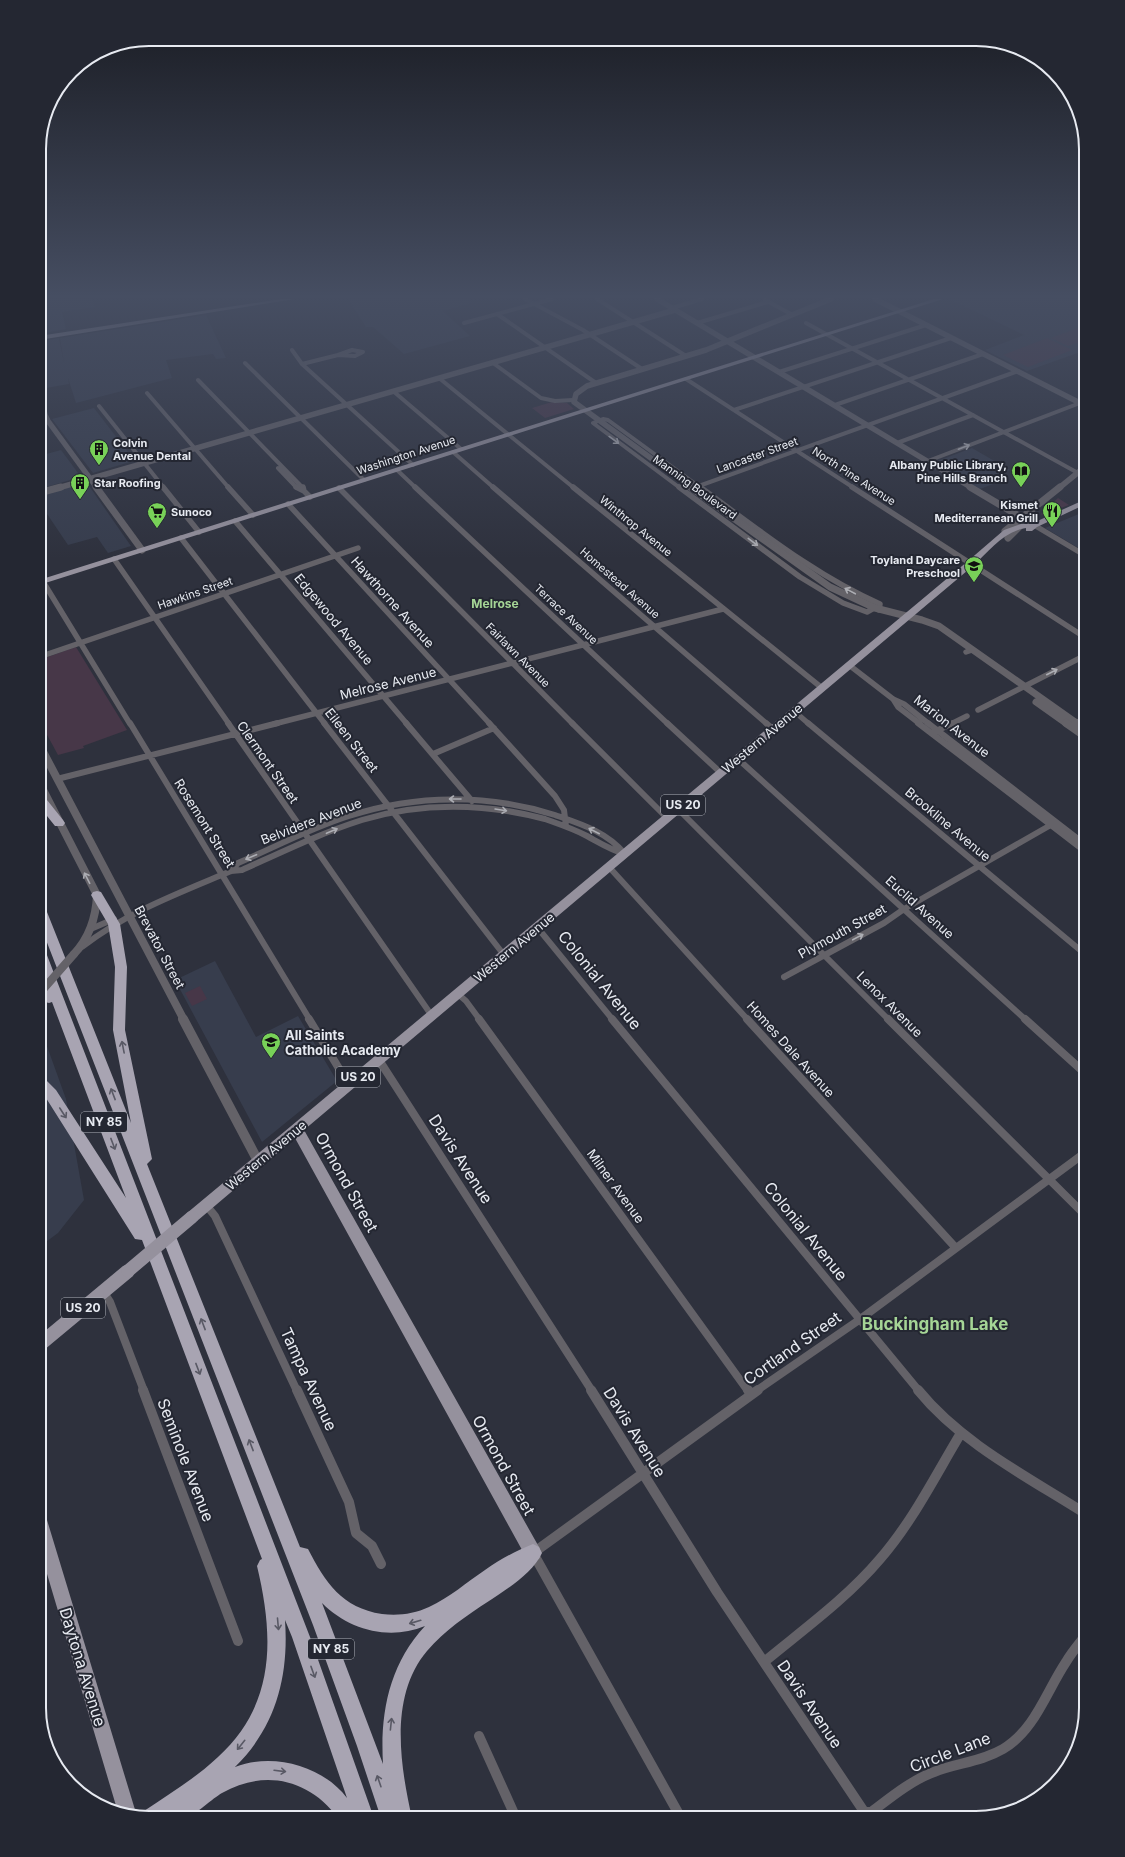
<svg xmlns="http://www.w3.org/2000/svg" width="1125" height="1857" font-family="Inter,sans-serif">
<rect width="100%" height="100%" fill="#2e313d"/>
<path fill="#373d4d" d="M39,299H92L95,307L62,312L66,329L39,334Z
M348,299H469L472,303L443,311L470,336L404,354L373,327H366Z
M949,299H1086V350L1027,371L985,350L1024,335Z
M206,315L226,358L216,359L213,354L166,360L172,378L76,403L68,378L69,384L46,388L39,359V342L59,338L64,363L60,338Z
M94,408L131,456L132,459L130,462L93,473L52,419Z
M972,448L1010,470L989,478L996,483L980,489L935,462Z
M61,450L81,477L39,489V456Z
M83,482L87,483L131,546L108,553L97,537L68,545L39,502V496Z
M1086,511L1085,549H1080L1045,528Z
M215,961L256,1037L298,1016L337,1081L262,1142L175,980Z
M39,1024L66,1099L84,1200L58,1233L39,1247Z"/>
<path fill="#473748" d="M1086,325L1085,348L1076,343L1068,346L1051,338Z
M1047,338L1072,350L1028,367L1003,355Z
M552,402L567,403L574,409L545,418L532,408Z
M1058,498L1069,505L1042,515L1041,514Z
M76,647L127,730L83,746L84,748L58,755L39,720V660Z
M200,986L207,999L192,1006L185,993Z"/>
<g fill="none" stroke-linecap="round" stroke-linejoin="round">
<path stroke="#646268" stroke-width="4" d="M525,299L583,330L642,369
M597,299L686,356
M765,300L791,314
M672,308L702,299
M497,314L596,383
M464,323L552,299
M697,323L768,302
M806,323L1078,473
M292,350L302,364L413,465
M352,350L363,352L355,356L338,355Z
M245,363L364,480
M493,363L541,398L555,401L573,400
M302,364L338,355
M779,372L926,325
M439,378L574,488
M686,379L854,488
M198,380L303,488
M393,391L461,449
M147,393L229,488
M835,405L983,354
M99,406L164,488
M734,410L951,338
M897,443L973,415
M453,452L494,488
M928,461L1080,403
M278,468L297,488
M397,470L416,488
M696,487L1018,371
M680,488L593,423L603,419L608,420L701,488"/>
<path stroke="#646268" stroke-width="5.5" d="M163,487L199,532
M228,487L253,515
M296,487L304,491L310,497
M303,487L304,491
M415,487L668,724
M493,487L767,724
M573,487L822,688
M679,487L800,577L843,603L867,612L874,608
M700,487C758,529 814,575 880,604L879,610
M852,487L1086,638
M339,488L573,724
M288,504L490,724
M235,521L407,724
M1034,525L1086,556
M181,538L325,724
M114,559L229,724
M39,575L130,724
M966,652L972,650
M39,657L358,548
M849,665L893,699L904,704L929,724
M893,699L898,707L920,724
M978,710L1086,655
M794,711L809,724
M274,724L723,609
M951,724L967,716"/>
<path stroke="#646268" stroke-width="6" d="M130,723L310,1020
M228,723L432,1016
M324,723L504,955
M406,723L472,801
M489,723L555,796L564,810L566,826
M572,723L667,818
M667,723L721,773
M766,723L773,729
M808,723L1086,955
M918,723L1086,852
M928,723L1086,845
M934,732L953,723
M433,754L494,728
M738,759L1026,1020
M57,779L278,723
M678,809L889,1020
M609,867L748,1020
M231,871L238,863C275,847 311,828 349,816C416,794 488,794 555,815C581,824 607,832 625,854
M537,927L613,1020
M93,928L114,919
M82,947C127,912 179,893 231,871L242,870C282,852 321,833 362,820C421,802 485,803 545,819C559,824 574,829 587,836C600,843 611,850 625,854
M784,977L884,923L904,909L1056,822
M458,994L466,1001L480,1020"/>
<path stroke="#646268" stroke-width="8" d="M309,1019L349,1085
M479,1019L748,1391
M612,1019L919,1391
M747,1019L955,1247
M888,1019L1086,1216
M1025,1019L1086,1074
M379,1060L592,1391
M206,1205L215,1216L297,1391
M103,1291L110,1302L144,1391
M1086,1347L1082,1358L1086,1370
M756,1391L859,1320L1086,1152"/>
<path stroke="#646268" stroke-width="10" d="M143,1390L238,1641
M297,1390L349,1502L356,1533L372,1546L381,1564
M591,1390L717,1592L863,1810L870,1813C890,1798 910,1781 934,1772C956,1763 981,1762 1003,1749C1035,1730 1046,1692 1066,1662C1072,1652 1079,1644 1086,1635
M748,1390L751,1395
M918,1390C962,1444 1028,1477 1086,1514
M764,1662C804,1629 847,1598 880,1559C913,1521 935,1476 961,1433
M479,1736L516,1818
M681,1818L533,1553L758,1390"/>
<path stroke="#646268" stroke-width="5.5" d="M657,299L972,488
M875,299L1086,406
M39,385L45,415L48,421L97,488
M58,488L675,310
M692,488L574,402L576,394L587,386L706,350L831,299
M1059,488L1086,466"/>
<path stroke="#646268" stroke-width="7" d="M96,487L142,550
M690,487L830,587L875,608L922,620L939,626L1078,724
M970,487L1034,525
M39,493L61,487
M1005,531L1060,487
M1008,538L1020,526
M1036,702L1067,724"/>
<path stroke="#646268" stroke-width="8" d="M1066,723L1086,737
M1077,723L1086,729
M39,744L184,1020
M39,782L97,895C96,918 90,937 74,954"/>
<path stroke="#646268" stroke-width="10" d="M183,1019L258,1161"/>
<path fill="#95919d" fill-rule="evenodd" d="M281,299H295L39,340V336Z
M934,299H943L39,585V580Z
M1086,499V504L1037,527L1032,531H1026V528C1004,531 989,551 974,565L304,1130L539,1547L541,1553L539,1559L533,1561L527,1559L295,1138L197,1221L192,1223L187,1221L185,1217L187,1213L968,561L1004,530L1021,524L1033,523Z
M128,1264L133,1266L135,1271L133,1276L44,1350L39,1352V1336L123,1266Z
M39,1512L45,1514L47,1520L136,1813L135,1815L117,1809L39,1547Z"/>
<path fill="#a8a4b2" fill-rule="evenodd" d="M39,794L43,795L63,820L65,823L63,826H55L39,806Z
M97,891L101,892L120,924L127,967L125,1030L152,1159L147,1164L300,1547L308,1549C325,1582 342,1608 382,1614C398,1616 414,1614 429,1607C449,1598 467,1582 485,1570C500,1559 516,1551 533,1544L539,1547L542,1553C533,1573 507,1589 489,1601C466,1616 445,1630 427,1651C389,1696 400,1765 412,1818H381L357,1746L313,1625L39,922V903L43,904L45,907L131,1123L113,1030L115,967L108,924L91,895L93,892ZM322,1603C349,1630 389,1641 425,1626C389,1665 380,1713 383,1764Z
M39,945L43,947L45,950L310,1637L374,1818H338C309,1779 264,1769 222,1793C213,1798 195,1815 187,1818C181,1820 149,1818 141,1817L144,1811C169,1794 196,1778 218,1757C276,1704 274,1637 257,1566L260,1560L262,1559L142,1240L135,1239L46,1098L39,1091V1076L44,1078L56,1090L126,1198L52,1002L49,1003L45,1002L39,992V975L43,976L39,966ZM285,1620L292,1637L347,1798C323,1766 273,1752 235,1767C276,1727 289,1676 285,1620Z"/>
<path stroke="#646268" stroke-width="8" d="M39,994L74,954"/>
<path stroke="#95919d" stroke-width="13" d="M128,1271L192,1217"/>
</g>
<defs><path id="oneway-shaft" d="M-6 0H5M1.5-3L5.5 0L1.5 3" fill="none" stroke-width="1.6" stroke-linecap="round" stroke-linejoin="round"/></defs>
<g stroke="#acadb3">
<use href="#oneway-shaft" transform="translate(614 440) rotate(36)"/>
<use href="#oneway-shaft" transform="translate(964 447) rotate(-21)"/>
<use href="#oneway-shaft" transform="translate(753 542) rotate(37)"/>
<use href="#oneway-shaft" transform="translate(850 591) rotate(-152)"/>
<use href="#oneway-shaft" transform="translate(1052 672) rotate(-27)"/>
<use href="#oneway-shaft" transform="translate(455 799) rotate(-180)"/>
<use href="#oneway-shaft" transform="translate(501 810) rotate(9)"/>
<use href="#oneway-shaft" transform="translate(332 831) rotate(-23)"/>
<use href="#oneway-shaft" transform="translate(594 831) rotate(-153)"/>
<use href="#oneway-shaft" transform="translate(251 857) rotate(157)"/>
<use href="#oneway-shaft" transform="translate(87 878) rotate(-117)"/>
<use href="#oneway-shaft" transform="translate(858 937) rotate(-28)"/>
</g>
<g stroke="#595965">
<use href="#oneway-shaft" transform="translate(123 1047) rotate(-101)"/>
<use href="#oneway-shaft" transform="translate(113 1094) rotate(-111)"/>
<use href="#oneway-shaft" transform="translate(63 1113) rotate(57)"/>
<use href="#oneway-shaft" transform="translate(113 1144) rotate(69)"/>
<use href="#oneway-shaft" transform="translate(203 1324) rotate(-111)"/>
<use href="#oneway-shaft" transform="translate(198 1369) rotate(69)"/>
<use href="#oneway-shaft" transform="translate(251 1445) rotate(-111)"/>
<use href="#oneway-shaft" transform="translate(415 1622) rotate(164)"/>
<use href="#oneway-shaft" transform="translate(278 1624) rotate(85)"/>
<use href="#oneway-shaft" transform="translate(313 1672) rotate(70)"/>
<use href="#oneway-shaft" transform="translate(391 1724) rotate(-84)"/>
<use href="#oneway-shaft" transform="translate(241 1745) rotate(129)"/>
<use href="#oneway-shaft" transform="translate(280 1771) rotate(7)"/>
<use href="#oneway-shaft" transform="translate(379 1781) rotate(-109)"/>
</g>
<linearGradient id="sky" x2="0" y2="1"><stop stop-color="#191b22"/><stop offset="0.53" stop-color="#464e62"/><stop offset="1" stop-color="#464e62" stop-opacity="0"/></linearGradient>
<rect width="1125" height="559" fill="url(#sky)"/>
<defs>
<symbol id="building-pin" viewBox="-11 -11 22 30"><path d="M0 17L-7.5 6A9.5 9.5 0 1 1 7.5 6Z" fill="#78d158" stroke="#242732"/><path d="M-4-6H4V6H1V3H-1V6H-4ZM-2.5-4.3h1.7v1.8h-1.7ZM.8-4.3h1.7v1.8H.8ZM-2.5-1h1.7V.8h-1.7ZM.8-1h1.7V.8H.8Z" fill="#111"/></symbol>
<symbol id="library-pin" viewBox="-11 -11 22 30"><path d="M0 17L-7.5 6A9.5 9.5 0 1 1 7.5 6Z" fill="#78d158" stroke="#242732"/><path d="M-6-4Q-3-5.5-.7-3.5V5Q-3 3-6 4ZM6-4Q3-5.5 .7-3.5V5Q3 3 6 4Z" fill="#111"/></symbol>
<symbol id="restaurant-pin" viewBox="-11 -11 22 30"><path d="M0 17L-7.5 6A9.5 9.5 0 1 1 7.5 6Z" fill="#78d158" stroke="#242732"/><path d="M-5-6h1v4h1v-4h1v4h1v-4h1v5L-1.5 .5V6h-2V.5L-5-1ZM5-6V6H3V1.5H1.5Q1.5-4 5-6Z" fill="#111"/></symbol>
<symbol id="supermarket-pin" viewBox="-11 -11 22 30"><path d="M0 17L-7.5 6A9.5 9.5 0 1 1 7.5 6Z" fill="#78d158" stroke="#242732"/><path d="M-6-5.5h2.5l.6 2H6L4.5 2H-2.5L-4.4-4H-6ZM-1.5 3.2a1.3 1.3 0 1 0 .1 0ZM3 3.2a1.3 1.3 0 1 0 .1 0Z" fill="#111"/></symbol>
<symbol id="school-pin" viewBox="-11 -11 22 30"><path d="M0 17L-7.5 6A9.5 9.5 0 1 1 7.5 6Z" fill="#78d158" stroke="#242732"/><path d="M0-5L7-2L0 1L-7-2ZM-4 1L0 2.5L4 1V4Q0 6-4 4Z" fill="#111"/></symbol>
</defs>
<g fill-rule="evenodd">
<use href="#building-pin" x="88" y="438" width="22" height="30"/>
<use href="#library-pin" x="1010" y="460" width="22" height="30"/>
<use href="#building-pin" x="69" y="472" width="22" height="30"/>
<use href="#restaurant-pin" x="1041" y="500" width="22" height="30"/>
<use href="#supermarket-pin" x="146" y="501" width="22" height="30"/>
<use href="#school-pin" x="963" y="555" width="22" height="30"/>
<use href="#school-pin" x="260" y="1031" width="22" height="30"/>
</g>
<g text-anchor="middle" stroke-width="4" stroke-linejoin="round" paint-order="stroke">
<g font-size="11" font-weight="bold" fill="#e7eaf1" stroke="#242732" text-anchor="start">
<text x="113" y="447">Colvin<tspan x="113" dy="13">Avenue Dental</tspan></text>
<text x="1007" y="469" text-anchor="end">Albany Public Library,<tspan x="1007" dy="13">Pine Hills Branch</tspan></text>
<text x="94" y="487">Star Roofing</text>
<text x="1038" y="509" text-anchor="end">Kismet<tspan x="1038" dy="13">Mediterranean Grill</tspan></text>
<text x="171" y="516">Sunoco</text>
<text x="960" y="564" text-anchor="end">Toyland Daycare<tspan x="960" dy="13">Preschool</tspan></text>
</g>
<g font-size="11" fill="#e7eaf1" stroke="#242732">
<text transform="translate(406 455) rotate(-18)" y="4">Washington Avenue</text>
<text transform="translate(757 455) rotate(-20)" y="4">Lancaster Street</text>
<text transform="translate(854 476) rotate(33)" y="4">North Pine Avenue</text>
<text transform="translate(695 487) rotate(36)" y="4">Manning Boulevard</text>
<text transform="translate(636 526) rotate(39)" y="4">Winthrop Avenue</text>
<text transform="translate(620 583) rotate(41)" y="4">Homestead Avenue</text>
<text transform="translate(195 593) rotate(-19)" y="4">Hawkins Street</text>
<text transform="translate(566 614) rotate(43)" y="4">Terrace Avenue</text>
<text transform="translate(518 655) rotate(45)" y="4">Fairlawn Avenue</text>
</g>
<g font-size="12" font-weight="bold" fill="#a5d596" stroke="#242732">
<text x="495" y="608">Melrose</text>
</g>
<g fill="#242732" stroke="#acb0b8" stroke-width="1">
<rect x="661" y="795" width="44" height="20" rx="3"/>
<rect x="336" y="1067" width="44" height="20" rx="3"/>
<rect x="81" y="1112" width="46" height="20" rx="3"/>
<rect x="61" y="1298" width="44" height="20" rx="3"/>
<rect x="308" y="1639" width="46" height="20" rx="3"/>
</g>
<g font-size="12" font-weight="bold" fill="#e7eaf1">
<text x="683" y="809">US 20</text>
<text x="358" y="1081">US 20</text>
<text x="104" y="1126">NY 85</text>
<text x="83" y="1312">US 20</text>
<text x="331" y="1653">NY 85</text>
</g>
<g font-size="13" fill="#e7eaf1" stroke="#242732">
<text transform="translate(393 602) rotate(48)" y="5">Hawthorne Avenue</text>
<text transform="translate(334 619) rotate(50)" y="5">Edgewood Avenue</text>
<text transform="translate(388 683) rotate(-14)" y="5">Melrose Avenue</text>
<text transform="translate(952 726) rotate(38)" y="5">Marion Avenue</text>
<text transform="translate(762 738) rotate(-40)" y="5">Western Avenue</text>
<text transform="translate(352 740) rotate(52)" y="5">Eileen Street</text>
<text transform="translate(268 762) rotate(55)" y="5">Clermont Street</text>
<text transform="translate(311 821) rotate(-21)" y="5">Belvidere Avenue</text>
<text transform="translate(205 823) rotate(58)" y="5">Rosemont Street</text>
<text transform="translate(948 824) rotate(40)" y="5">Brookline Avenue</text>
<text transform="translate(920 907) rotate(42)" y="5">Euclid Avenue</text>
<text transform="translate(842 931) rotate(-29)" y="5">Plymouth Street</text>
<text transform="translate(160 947) rotate(62)" y="5">Brevator Street</text>
<text transform="translate(514 947) rotate(-40)" y="5">Western Avenue</text>
<text transform="translate(890 1004) rotate(45)" y="5">Lenox Avenue</text>
<text transform="translate(791 1049) rotate(48)" y="5">Homes Dale Avenue</text>
<text transform="translate(266 1155) rotate(-40)" y="5">Western Avenue</text>
<text transform="translate(616 1186) rotate(54)" y="5">Milner Avenue</text>
</g>
<g font-size="13" font-weight="bold" fill="#e7eaf1" stroke="#242732" text-anchor="start">
<text x="285" y="1040">All Saints<tspan x="285" dy="15">Catholic Academy</tspan></text>
</g>
<g font-size="16" fill="#e7eaf1" stroke="#242732">
<text transform="translate(600 980) rotate(51)" y="6">Colonial Avenue</text>
<text transform="translate(461 1159) rotate(57)" y="6">Davis Avenue</text>
<text transform="translate(347 1182) rotate(61)" y="6">Ormond Street</text>
<text transform="translate(806 1231) rotate(51)" y="6">Colonial Avenue</text>
<text transform="translate(792 1348) rotate(-35)" y="6">Cortland Street</text>
<text transform="translate(309 1379) rotate(65)" y="6">Tampa Avenue</text>
<text transform="translate(635 1432) rotate(58)" y="6">Davis Avenue</text>
<text transform="translate(186 1460) rotate(69)" y="6">Seminole Avenue</text>
<text transform="translate(504 1465) rotate(61)" y="6">Ormond Street</text>
<text transform="translate(83 1667) rotate(73)" y="6">Daytona Avenue</text>
<text transform="translate(810 1704) rotate(56)" y="6">Davis Avenue</text>
<text transform="translate(950 1752) rotate(-21)" y="6">Circle Lane</text>
</g>
<g font-size="17" font-weight="bold" fill="#a5d596" stroke="#242732">
<text x="935" y="1330">Buckingham Lake</text>
</g>
</g>
<path d="M0 0H1125V1857H0ZM149 46H976A103 103 0 0 1 1079 149V1708A103 103 0 0 1 976 1811H149A103 103 0 0 1 46 1708V149A103 103 0 0 1 149 46Z" fill="#242732" fill-rule="evenodd"/>
<path fill="none" stroke="#e7eaf1" stroke-width="2" d="M149 46H976A103 103 0 0 1 1079 149V1708A103 103 0 0 1 976 1811H149A103 103 0 0 1 46 1708V149A103 103 0 0 1 149 46Z"/>
</svg>
